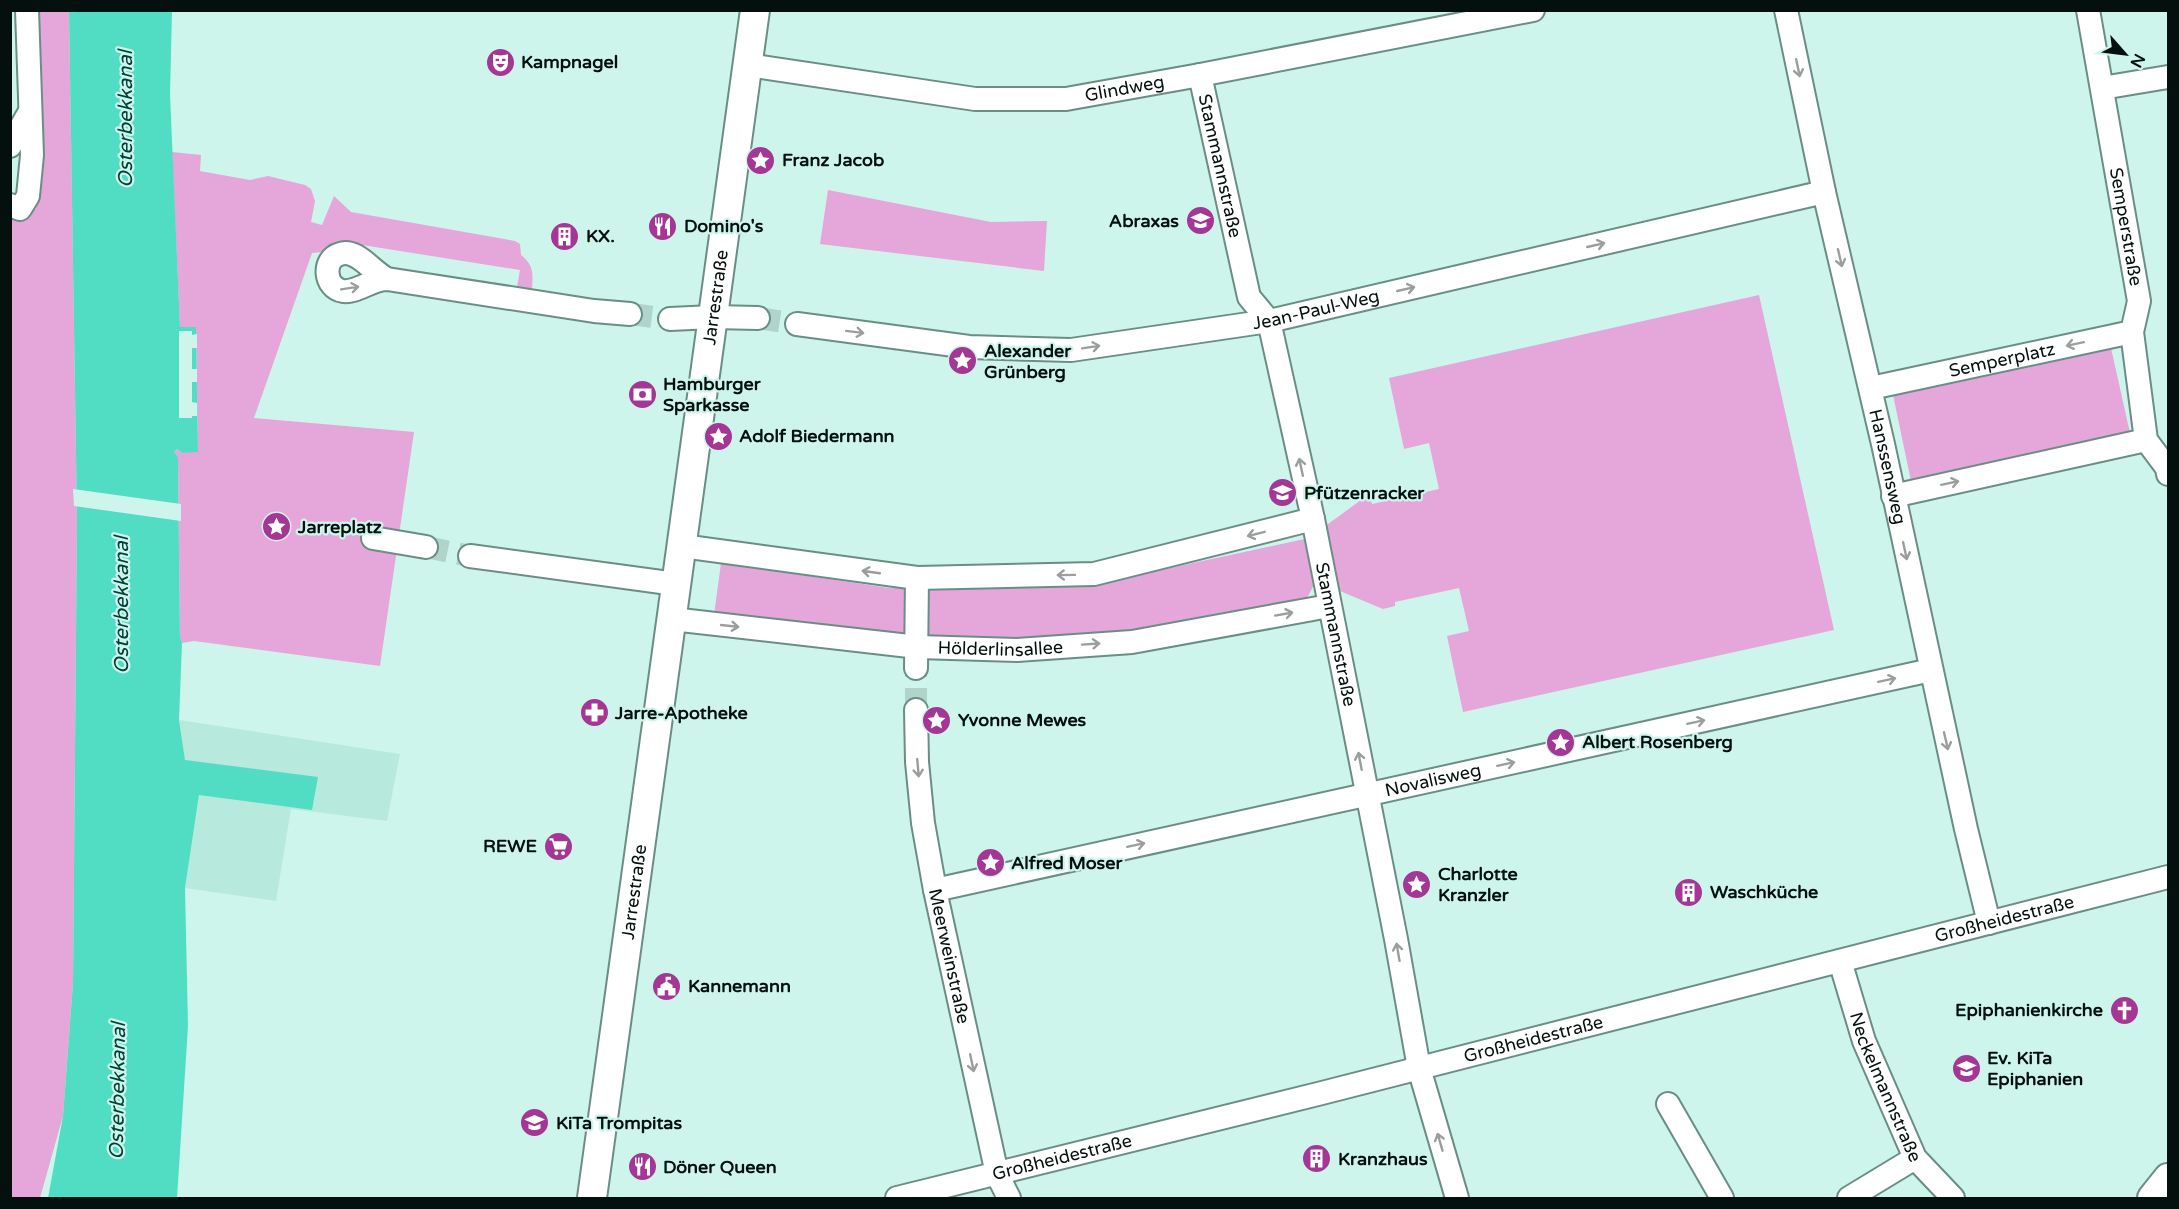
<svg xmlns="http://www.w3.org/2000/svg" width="2179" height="1209" font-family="'Varela Round',sans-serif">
<rect width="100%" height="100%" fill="#cef5eb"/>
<path fill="#b8e9dd" d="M179,720L400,754L387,821L291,809L276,901L185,888L199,795L185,761Z"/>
<path fill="#e5a6d9" d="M34,11H69L77,518L73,983L63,1116L40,1198H10V210L36,209Z
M172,152L201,155L200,171L250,180L268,176L305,185L311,189L315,201L311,222L322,225L334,196L351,212L515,241L520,244L521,255C534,265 533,274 532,289L517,287L520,270L337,241L331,244L324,252L312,253L254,418L414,432L380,666L194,641L182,643L180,636L178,457L174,452L177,449L182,453L198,451L196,327H180Z
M828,190L991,222L1047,221L1044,271L820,244Z
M1759,295L1834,630L1463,712L1447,636L1469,631L1459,588L1395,602V606L1383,609L1316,581L1307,598L1107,637H913L714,615L721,563L889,588L1105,582L1309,538L1361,500L1370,498L1372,504L1439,489L1429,443L1404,449L1389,378Z
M2111,348L2130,433L1911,481L1893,395Z"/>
<path fill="#51ddc3" d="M69,11H172L170,94L180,327H196L198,452L182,453L177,449L174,452L178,457L180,636L182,643L179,720L185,760L318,777L312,810L199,795L185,888L188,1026L177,1198H48L63,1116L73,983L77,518Z"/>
<path fill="#cef5eb" d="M179,331H192V335L197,334V348H192V369H197V382H192V402L197,403V416H192V418H179Z
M73,489L181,504V521L74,506Z"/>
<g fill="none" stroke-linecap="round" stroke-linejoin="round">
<path stroke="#b0d3ca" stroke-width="22" stroke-dasharray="22 11" stroke-linecap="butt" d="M630,314L670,319
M758,318L797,324
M426,547L470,556
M916,710V668"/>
<defs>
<g id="minor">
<path id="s1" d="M1786,10L1824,192L1883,444L1966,829L1989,923"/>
<path id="s2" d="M2088,10L2139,301L2132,332L2146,440L2167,468L2168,474"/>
<path id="s3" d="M748,65L975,99H1066L1200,75L1533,10"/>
<path id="s4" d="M1200,75L1249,297L1269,321L1313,519L1396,939L1419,1068L1457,1198"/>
<path d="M2102,88L2168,77"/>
<path d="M10,146L29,113"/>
<path d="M10,205L20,209L28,196L32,155L27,10"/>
<path d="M387,279C372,272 357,248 340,254C322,259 324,288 343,291C356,293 372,279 387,279L594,311L630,314"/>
<path d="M670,319L713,317L758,318"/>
<path id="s5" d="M797,324L969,347L1071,350L1269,321L1824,192"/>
<path id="s6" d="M1871,388L2132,332"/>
<path d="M1893,496L2146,440"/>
<path d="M373,538L426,547"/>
<path d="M682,546L917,578L1094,574L1313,519"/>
<path d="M470,556L676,584"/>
<path id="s7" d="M672,619L918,647L1017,650L1132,642L1329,606"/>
<path d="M916,668L917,578"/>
<path id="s8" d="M916,710L917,762L923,823L935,890L997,1174L1009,1198"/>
<path id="s9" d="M935,890L1931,670"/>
<path id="s10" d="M1840,961L1864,1041L1915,1158L1953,1198"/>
<path d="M1668,1104L1722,1198"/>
<path id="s11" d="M897,1198L1318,1094L2168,877"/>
<path d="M1849,1198L1915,1158"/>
</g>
<g id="tertiary">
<path id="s12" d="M592,1198L755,10"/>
<path d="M2152,1198L2168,1178"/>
</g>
</defs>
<use href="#minor" stroke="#6a8e85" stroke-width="26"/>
<use href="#tertiary" stroke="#6a8e85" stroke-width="32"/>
<use href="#minor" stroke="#fff" stroke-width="22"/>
<use href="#tertiary" stroke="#fff" stroke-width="28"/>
</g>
<defs><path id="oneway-shaft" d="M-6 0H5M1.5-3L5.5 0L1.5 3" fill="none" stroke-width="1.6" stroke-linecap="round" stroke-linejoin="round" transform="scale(1.5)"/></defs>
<g stroke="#9a9f9e">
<use href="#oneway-shaft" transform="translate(1798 68) rotate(78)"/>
<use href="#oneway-shaft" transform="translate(1596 245) rotate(-13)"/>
<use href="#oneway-shaft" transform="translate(1840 258) rotate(77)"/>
<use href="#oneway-shaft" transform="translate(350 288) rotate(-9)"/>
<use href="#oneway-shaft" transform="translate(1406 289) rotate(-13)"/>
<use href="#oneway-shaft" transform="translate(855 332) rotate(7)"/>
<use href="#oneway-shaft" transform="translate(2075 344) rotate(168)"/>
<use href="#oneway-shaft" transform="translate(1091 347) rotate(-9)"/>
<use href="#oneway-shaft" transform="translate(1301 467) rotate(-102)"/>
<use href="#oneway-shaft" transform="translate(1950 483) rotate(-12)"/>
<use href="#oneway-shaft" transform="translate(1256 534) rotate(166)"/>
<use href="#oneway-shaft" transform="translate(1905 551) rotate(78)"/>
<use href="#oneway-shaft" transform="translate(871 572) rotate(-172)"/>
<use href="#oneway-shaft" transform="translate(1066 575) rotate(179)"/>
<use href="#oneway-shaft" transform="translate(1284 614) rotate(-10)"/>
<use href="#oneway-shaft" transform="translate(730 626) rotate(6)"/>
<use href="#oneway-shaft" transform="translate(1091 644) rotate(-4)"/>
<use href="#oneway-shaft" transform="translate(1887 680) rotate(-12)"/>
<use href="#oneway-shaft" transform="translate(1696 722) rotate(-12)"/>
<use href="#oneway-shaft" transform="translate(1946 741) rotate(77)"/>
<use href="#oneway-shaft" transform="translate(1360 761) rotate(-101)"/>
<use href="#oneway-shaft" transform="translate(1506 764) rotate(-12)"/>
<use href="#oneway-shaft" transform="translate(918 768) rotate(85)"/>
<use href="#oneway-shaft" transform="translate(1136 845) rotate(-12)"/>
<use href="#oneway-shaft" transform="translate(1398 952) rotate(-100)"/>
<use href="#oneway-shaft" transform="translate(972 1063) rotate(78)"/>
<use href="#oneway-shaft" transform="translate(1440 1142) rotate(-106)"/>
</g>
<defs>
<symbol id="theatre-disc" viewBox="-11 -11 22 22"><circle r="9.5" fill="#a43796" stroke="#cef5eb"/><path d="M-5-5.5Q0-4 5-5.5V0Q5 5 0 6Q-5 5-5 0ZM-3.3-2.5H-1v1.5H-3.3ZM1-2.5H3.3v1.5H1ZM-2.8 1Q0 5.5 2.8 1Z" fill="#fff"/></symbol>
<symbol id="sight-disc" viewBox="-11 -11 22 22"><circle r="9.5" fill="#a43796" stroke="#cef5eb"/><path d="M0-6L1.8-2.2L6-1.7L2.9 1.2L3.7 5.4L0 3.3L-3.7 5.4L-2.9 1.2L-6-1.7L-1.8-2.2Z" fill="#fff"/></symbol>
<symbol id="school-disc" viewBox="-11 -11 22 22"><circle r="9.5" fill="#a43796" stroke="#cef5eb"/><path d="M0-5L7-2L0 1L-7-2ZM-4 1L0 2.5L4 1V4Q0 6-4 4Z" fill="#fff"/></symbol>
<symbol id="restaurant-disc" viewBox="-11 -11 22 22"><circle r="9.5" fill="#a43796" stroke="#cef5eb"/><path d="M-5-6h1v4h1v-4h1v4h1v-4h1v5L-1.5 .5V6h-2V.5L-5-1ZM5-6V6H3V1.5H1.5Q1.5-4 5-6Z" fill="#fff"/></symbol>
<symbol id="building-disc" viewBox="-11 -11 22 22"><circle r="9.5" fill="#a43796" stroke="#cef5eb"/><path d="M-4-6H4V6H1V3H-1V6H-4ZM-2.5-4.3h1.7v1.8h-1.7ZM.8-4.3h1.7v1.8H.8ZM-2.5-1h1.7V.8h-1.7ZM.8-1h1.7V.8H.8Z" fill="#fff"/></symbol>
<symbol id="bank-disc" viewBox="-11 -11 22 22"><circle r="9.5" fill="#a43796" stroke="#cef5eb"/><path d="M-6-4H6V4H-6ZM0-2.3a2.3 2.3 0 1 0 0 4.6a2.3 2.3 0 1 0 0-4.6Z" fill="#fff"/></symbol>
<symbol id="pharmacy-disc" viewBox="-11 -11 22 22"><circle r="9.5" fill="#a43796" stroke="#cef5eb"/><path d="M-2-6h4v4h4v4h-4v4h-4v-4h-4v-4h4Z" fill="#fff"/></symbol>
<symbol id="supermarket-disc" viewBox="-11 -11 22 22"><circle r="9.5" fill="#a43796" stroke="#cef5eb"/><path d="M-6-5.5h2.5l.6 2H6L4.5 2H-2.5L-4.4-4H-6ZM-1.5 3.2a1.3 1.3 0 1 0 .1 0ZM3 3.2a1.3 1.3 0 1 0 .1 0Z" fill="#fff"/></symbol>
<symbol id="civic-disc" viewBox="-11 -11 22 22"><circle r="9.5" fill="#a43796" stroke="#cef5eb"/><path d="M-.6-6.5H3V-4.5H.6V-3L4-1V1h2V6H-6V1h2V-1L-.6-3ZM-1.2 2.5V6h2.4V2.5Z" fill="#fff"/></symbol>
<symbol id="church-disc" viewBox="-11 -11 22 22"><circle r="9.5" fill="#a43796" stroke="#cef5eb"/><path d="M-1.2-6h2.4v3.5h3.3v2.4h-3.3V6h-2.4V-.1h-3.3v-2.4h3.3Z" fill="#fff"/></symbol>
</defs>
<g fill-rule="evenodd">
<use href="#theatre-disc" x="484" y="46" width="33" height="33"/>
<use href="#sight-disc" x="744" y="144" width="33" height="33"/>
<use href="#school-disc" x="1184" y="204" width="33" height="33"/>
<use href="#restaurant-disc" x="646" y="210" width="33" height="33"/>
<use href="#building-disc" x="548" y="220" width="33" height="33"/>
<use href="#sight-disc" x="946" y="344" width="33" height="33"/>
<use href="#bank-disc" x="626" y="378" width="33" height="33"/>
<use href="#sight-disc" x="702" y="420" width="33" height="33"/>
<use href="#school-disc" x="1266" y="476" width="33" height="33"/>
<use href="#sight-disc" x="260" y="510" width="33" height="33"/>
<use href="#pharmacy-disc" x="578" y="696" width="33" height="33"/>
<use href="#sight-disc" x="920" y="704" width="33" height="33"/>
<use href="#sight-disc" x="1544" y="726" width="33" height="33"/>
<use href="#supermarket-disc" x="542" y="830" width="33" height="33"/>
<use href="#sight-disc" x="974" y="846" width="33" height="33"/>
<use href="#sight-disc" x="1400" y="868" width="33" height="33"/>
<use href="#building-disc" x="1672" y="876" width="33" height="33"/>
<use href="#civic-disc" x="650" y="970" width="33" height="33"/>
<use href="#church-disc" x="2108" y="994" width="33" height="33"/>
<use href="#school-disc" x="1950" y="1052" width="33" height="33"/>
<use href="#school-disc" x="518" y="1106" width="33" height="33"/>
<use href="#building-disc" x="1300" y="1142" width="33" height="33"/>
<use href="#restaurant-disc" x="626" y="1150" width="33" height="33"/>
</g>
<g text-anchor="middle" stroke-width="4.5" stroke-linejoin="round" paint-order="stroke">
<g font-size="18" font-weight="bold" fill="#03100d" stroke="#cef5eb" text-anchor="start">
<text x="521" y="68">Kampnagel</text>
<text x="782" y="166">Franz Jacob</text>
<text x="1179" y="227" text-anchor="end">Abraxas</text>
<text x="684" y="232">Domino's</text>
<text x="586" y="242">KX.</text>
<text x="984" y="357">Alexander<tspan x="984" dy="21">Grünberg</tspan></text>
<text x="663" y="390">Hamburger<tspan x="663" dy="21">Sparkasse</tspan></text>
<text x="739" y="442">Adolf Biedermann</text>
<text x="1304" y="499">Pfützenracker</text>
<text x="298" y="533">Jarreplatz</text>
<text x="615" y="719">Jarre-Apotheke</text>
<text x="958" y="726">Yvonne Mewes</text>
<text x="1582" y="748">Albert Rosenberg</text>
<text x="537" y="852" text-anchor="end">REWE</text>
<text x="1011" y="869">Alfred Moser</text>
<text x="1438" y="880">Charlotte<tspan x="1438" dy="21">Kranzler</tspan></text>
<text x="1710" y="898">Waschküche</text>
<text x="688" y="992">Kannemann</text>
<text x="2103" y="1016" text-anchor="end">Epiphanienkirche</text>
<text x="1987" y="1064">Ev. KiTa<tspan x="1987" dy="21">Epiphanien</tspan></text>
<text x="556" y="1129">KiTa Trompitas</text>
<text x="1338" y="1165">Kranzhaus</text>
<text x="663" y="1173">Döner Queen</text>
</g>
<g font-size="18" fill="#03100d" stroke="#cef5eb">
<text dy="6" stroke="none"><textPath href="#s3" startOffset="380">Glindweg</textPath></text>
<text dy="6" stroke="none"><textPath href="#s4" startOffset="93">Stammannstraße</textPath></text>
<text dy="6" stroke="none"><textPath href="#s2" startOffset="220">Semperstraße</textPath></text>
<text dy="6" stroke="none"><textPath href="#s12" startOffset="909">Jarrestraße</textPath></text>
<text dy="6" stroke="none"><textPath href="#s5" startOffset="524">Jean-Paul-Weg</textPath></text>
<text dy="6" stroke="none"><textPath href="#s6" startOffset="134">Semperplatz</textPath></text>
<text dy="6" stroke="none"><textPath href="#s1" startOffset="468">Hanssensweg</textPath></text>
<text dy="6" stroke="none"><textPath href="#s4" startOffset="579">Stammannstraße</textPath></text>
<text dy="6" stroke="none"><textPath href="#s7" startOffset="330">Hölderlinsallee</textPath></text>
<text dy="6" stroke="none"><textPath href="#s9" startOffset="510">Novalisweg</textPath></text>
<text dy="6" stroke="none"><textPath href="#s12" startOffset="309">Jarrestraße</textPath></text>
<text dy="6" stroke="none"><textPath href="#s11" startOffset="1142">Großheidestraße</textPath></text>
<text dy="6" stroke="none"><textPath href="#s8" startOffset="249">Meerweinstraße</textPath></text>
<text dy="6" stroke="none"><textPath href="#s11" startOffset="656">Großheidestraße</textPath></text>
<text dy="6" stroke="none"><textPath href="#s10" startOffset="134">Neckelmannstraße</textPath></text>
<text dy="6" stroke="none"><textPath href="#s11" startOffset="170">Großheidestraße</textPath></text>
</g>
<g font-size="20" font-style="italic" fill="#004137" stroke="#cef5eb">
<text transform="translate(125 119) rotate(-90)" y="7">Osterbekkanal</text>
<text transform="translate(121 605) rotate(-90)" y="7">Osterbekkanal</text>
<text transform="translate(117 1091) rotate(-89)" y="7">Osterbekkanal</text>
</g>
</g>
<rect width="2179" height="1209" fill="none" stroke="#03100d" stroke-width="24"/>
<g transform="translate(2125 54) rotate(118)" stroke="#cef5eb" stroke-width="4.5" paint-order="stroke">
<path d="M0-4.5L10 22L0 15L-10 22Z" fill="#03100d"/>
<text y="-9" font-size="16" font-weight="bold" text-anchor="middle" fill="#03100d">N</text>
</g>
</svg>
